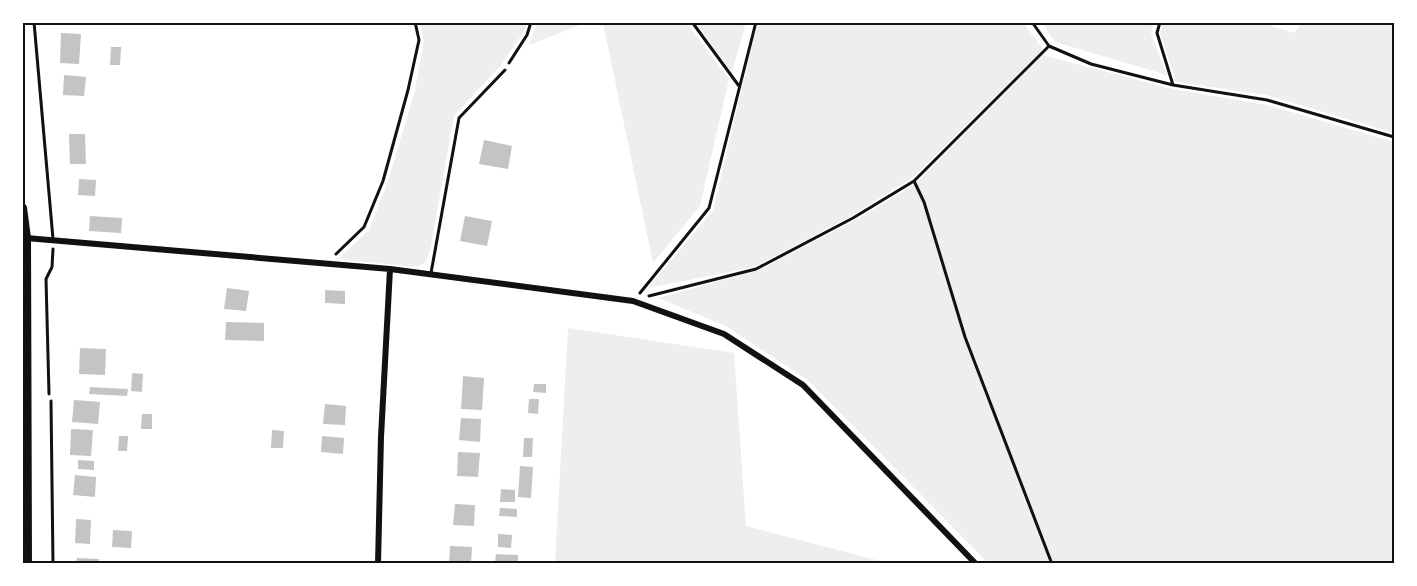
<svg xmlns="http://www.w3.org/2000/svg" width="1417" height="586" font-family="'Sofia Sans Condensed',sans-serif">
<rect width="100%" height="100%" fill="#fff"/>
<path fill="#eee" d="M1164,22L1262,23L1294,33L1302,23H1394V133L1266,95L1176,82L1160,33Z
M420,23H527L523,33L501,65L454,116L430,251L425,263L415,267L338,259L369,230L387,184L414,94L424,42Z
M537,23V22L585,23L529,45Z
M603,23H687L729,79L700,206L653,263Z
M696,23H746L732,72Z
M760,23H1023L1043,49L913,177L853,215L754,267L648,288L713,210L755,33Z
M1042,23H1154L1151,33L1167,75L1055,42Z
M1043,55L1172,89L1267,105L1394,142V563H988L809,381L726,326L658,298L759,270L854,221L915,184Z
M568,328L734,353L746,526L888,563H555Z"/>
<path fill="#c4c4c4" d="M61,33L81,34L79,64L60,63Z
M111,47H121L120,65H110Z
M64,75L86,77L84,96L63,95Z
M69,134H85L86,164H70Z
M484,140L512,146L508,169L479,164Z
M79,179L96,180L95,196L78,195Z
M90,216L122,218L121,233L89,231Z
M465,216L492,221L487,246L460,241Z
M227,288L249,291L246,311L224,309Z
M325,290L345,291V304L325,303Z
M226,322L264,323V341L225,340Z
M80,348L106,349L105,375L79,374Z
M132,373L143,374L142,392L131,391Z
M463,376L484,378L482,410L461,409Z
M534,384H546V393L533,392Z
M90,387L128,389L127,396L89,394Z
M529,399H539L538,414L528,413Z
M74,400L100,402L98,424L72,422Z
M325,404L346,406L345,425L323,424Z
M142,414H152V429H141Z
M461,418L481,419L480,442L459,440Z
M71,429L93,430L91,456L70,455Z
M272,430L284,431L283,448H271Z
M119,436H128L127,451H118Z
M322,436L344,438L343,454L321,452Z
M524,438H533L532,457H523Z
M458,452L480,453L478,477L457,476Z
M78,460L94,461V470L78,469Z
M520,466L533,467L531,498L518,497Z
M75,475L96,477L95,497L73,495Z
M501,489L515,490V502H500Z
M455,504L475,505L474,526L453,525Z
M500,508L517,509V517L499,516Z
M76,519L91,520L90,544L75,543Z
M113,530L132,531L131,548L112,547Z
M498,534L512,535L511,548L498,547Z
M450,546L472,547L471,564H449Z
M496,554L518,555V564L495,563Z
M77,558L99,559V564H76Z"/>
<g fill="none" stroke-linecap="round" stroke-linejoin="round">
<path stroke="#111" stroke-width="3" d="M692,22L739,86
M1032,22L1049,46L1091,64L1173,85L1267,100L1394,137
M1160,22L1157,33L1173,85
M509,63L527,35L531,22
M914,181L924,202L965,337L1052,564
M336,254L364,227L383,181L408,90L419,40L415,22
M640,293L709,208L756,22
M649,296L756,269L853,218L914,181L1049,46
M49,394L46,279L52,267L53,249"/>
<path stroke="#111" stroke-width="3" d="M34,22L53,239
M431,273L459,118L505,70
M51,401L53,564"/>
<path stroke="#111" stroke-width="6" d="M26,238L390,269L633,301L724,334L803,385L976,564
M378,564L381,437L390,269"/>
<path stroke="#111" stroke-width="10" d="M22,208L26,238L27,564"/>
</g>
<rect width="1417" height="586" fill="none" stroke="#ffffff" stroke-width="48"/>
<rect x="24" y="24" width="1369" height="538" fill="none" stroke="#111" stroke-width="2"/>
</svg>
